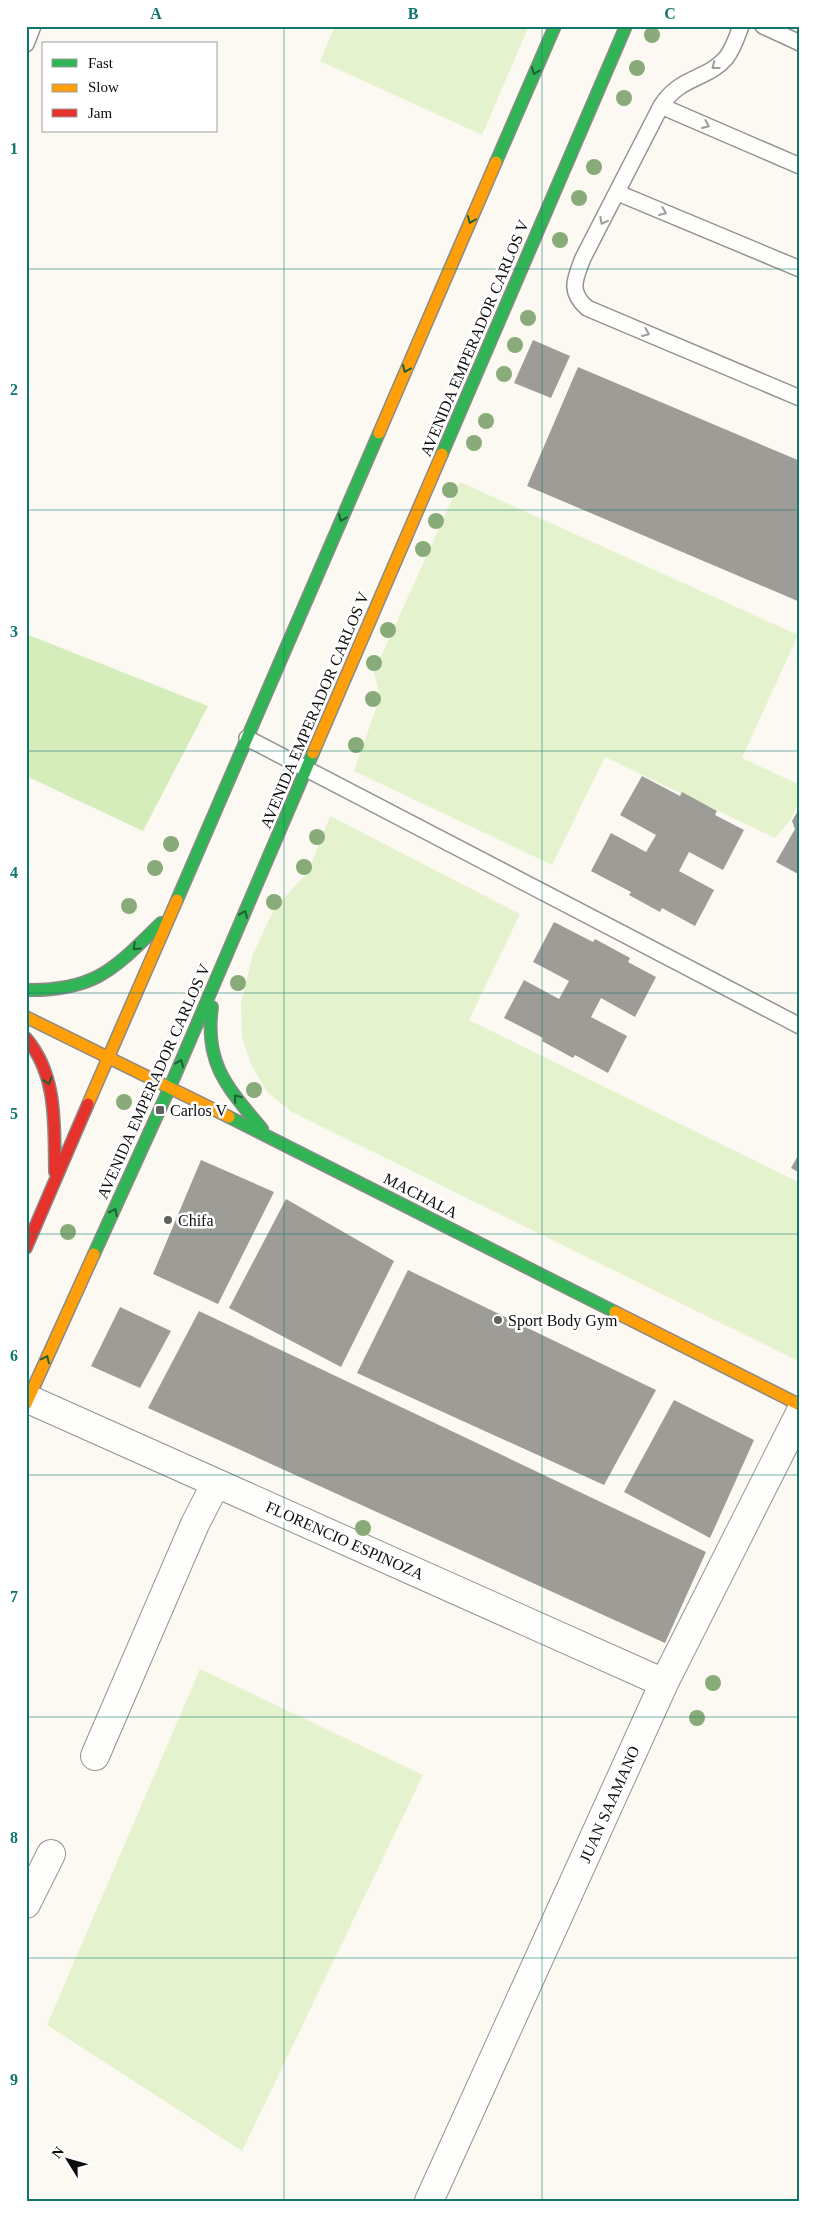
<svg xmlns="http://www.w3.org/2000/svg" width="826" height="2227" font-family="'Times New Roman',serif">
<rect width="100%" height="100%" fill="#fbf9f1"/>
<path fill="#e4f3ce" d="M335,26H529L482,135L320,61Z
M460,482L798,635L742,758L800,785C800,810 791,820 775,838L605,757L552,865L354,771L380,697L374,672Z
M330,816L520,914L469,1020L800,1183V1362L292,1112L267,1092L252,1066L242,1038L241,1003L253,954L274,909L308,872Z
M200,1669L423,1775L242,2151L47,2025Z"/>
<path fill="#d5ecbb" d="M26,634L208,706L143,831L26,776Z"/>
<path fill="#9e9c97" d="M533,340L570,356L551,398L514,383Z
M578,367L800,461V602L527,486Z
M642,776L680,796L682,792L717,811L715,815L744,830L723,870L689,852L679,871L714,890L695,926L662,908L660,912L629,895L631,892L591,871L611,833L646,852L656,835L620,815Z
M800,807V875L776,862L795,829L792,821Z
M554,922L593,942L595,939L630,958L628,962L656,977L635,1017L601,998L591,1017L627,1036L608,1073L575,1055L573,1058L542,1041L543,1038L504,1018L524,980L559,999L569,981L533,962Z
M800,1152V1173L791,1168Z
M201,1160L274,1192L218,1304L153,1274Z
M286,1199L394,1261L341,1367L229,1308Z
M408,1270L656,1390L604,1485L357,1373Z
M120,1307L171,1331L140,1388L91,1366Z
M199,1311L706,1552L665,1643L148,1408Z
M674,1400L754,1440L710,1538L624,1492Z"/>
<g fill="none" stroke-linecap="round" stroke-linejoin="round">
<defs>
<path id="lane" d="M741,26C737,37 733,49 726,58C707,80 680,76 661,106L583,258C575,279 568,291 587,308L800,398
M763,26L800,43
M26,44L33,26
M661,106L800,166
M618,193L800,269
M247,738L800,1026"/>
<path id="street" d="M26,1398L664,1683
M95,1756L195,1524L216,1483
M26,1904L51,1854
M429,2201L664,1683L800,1413"/>
<path id="fast" d="M496,162L555,26
M442,454L626,26
M177,900L379,433
M26,990C96,991 114,969 161,923
M212,1007C204,1064 228,1088 262,1129
M229,1117L615,1312
M94,1254L170,1087L313,753"/>
<path id="slow" d="M379,433L496,162
M313,753L442,454
M26,1017L229,1117
M88,1104L177,900
M615,1312L800,1405
M26,1404L94,1254"/>
<path id="jam" d="M26,1038C58,1076 54,1125 55,1172
M26,1248L88,1104"/>
</defs>
<use href="#lane" stroke="#949390" stroke-width="18"/>
<use href="#street" stroke="#949390" stroke-width="30"/>
<use href="#fast" stroke="#8b8a86" stroke-width="14"/>
<use href="#slow" stroke="#8b8a86" stroke-width="14"/>
<use href="#jam" stroke="#8b8a86" stroke-width="14"/>
<use href="#lane" stroke="#fefefd" stroke-width="15"/>
<use href="#street" stroke="#fefefd" stroke-width="28"/>
<use href="#fast" stroke="#30b455" stroke-width="11"/>
<use href="#slow" stroke="#ff9f0a" stroke-width="11"/>
<use href="#jam" stroke="#e5322d" stroke-width="11"/>
</g>
<g fill="#88ab79">
<circle cx="652" cy="35" r="8"/>
<circle cx="637" cy="68" r="8"/>
<circle cx="624" cy="98" r="8"/>
<circle cx="594" cy="167" r="8"/>
<circle cx="579" cy="198" r="8"/>
<circle cx="560" cy="240" r="8"/>
<circle cx="528" cy="318" r="8"/>
<circle cx="515" cy="345" r="8"/>
<circle cx="504" cy="374" r="8"/>
<circle cx="486" cy="421" r="8"/>
<circle cx="474" cy="443" r="8"/>
<circle cx="450" cy="490" r="8"/>
<circle cx="436" cy="521" r="8"/>
<circle cx="423" cy="549" r="8"/>
<circle cx="388" cy="630" r="8"/>
<circle cx="374" cy="663" r="8"/>
<circle cx="373" cy="699" r="8"/>
<circle cx="356" cy="745" r="8"/>
<circle cx="317" cy="837" r="8"/>
<circle cx="171" cy="844" r="8"/>
<circle cx="304" cy="867" r="8"/>
<circle cx="155" cy="868" r="8"/>
<circle cx="274" cy="902" r="8"/>
<circle cx="129" cy="906" r="8"/>
<circle cx="238" cy="983" r="8"/>
<circle cx="254" cy="1090" r="8"/>
<circle cx="124" cy="1102" r="8"/>
<circle cx="68" cy="1232" r="8"/>
<circle cx="363" cy="1528" r="8"/>
<circle cx="713" cy="1683" r="8"/>
<circle cx="697" cy="1718" r="8"/>
</g>
<defs><path id="oneway-chevron" d="M-2-3.5L2.5 0L-2 3.5" fill="none" stroke-width="1.6" stroke-linecap="round" stroke-linejoin="round" transform="scale(1.25)"/></defs>
<g stroke="#9e9e9d">
<use href="#oneway-chevron" transform="translate(715 66) rotate(143)"/>
<use href="#oneway-chevron" transform="translate(706 125) rotate(23)"/>
<use href="#oneway-chevron" transform="translate(663 212) rotate(23)"/>
<use href="#oneway-chevron" transform="translate(603 221) rotate(118)"/>
<use href="#oneway-chevron" transform="translate(646 333) rotate(23)"/>
</g>
<g stroke="#1e6031">
<use href="#oneway-chevron" transform="translate(535 71) rotate(113)"/>
<use href="#oneway-chevron" transform="translate(471 220) rotate(113)"/>
<use href="#oneway-chevron" transform="translate(406 369) rotate(113)"/>
<use href="#oneway-chevron" transform="translate(342 518) rotate(113)"/>
<use href="#oneway-chevron" transform="translate(244 914) rotate(-67)"/>
<use href="#oneway-chevron" transform="translate(136 947) rotate(136)"/>
<use href="#oneway-chevron" transform="translate(180 1063) rotate(-67)"/>
<use href="#oneway-chevron" transform="translate(48 1081) rotate(72)"/>
<use href="#oneway-chevron" transform="translate(237 1098) rotate(-129)"/>
<use href="#oneway-chevron" transform="translate(114 1212) rotate(-65)"/>
<use href="#oneway-chevron" transform="translate(46 1359) rotate(-65)"/>
</g>
<path fill="none" stroke="#0f766e" stroke-width="1" stroke-opacity="0.55" d="M284,26V2201M542,26V2201M26,269H800M26,510H800M26,751H800M26,993H800M26,1234H800M26,1475H800M26,1717H800M26,1958H800"/>
<g fill="#60605d" stroke="#fff" stroke-width="2">
<rect x="155" y="1105" width="10" height="10" rx="2.5"/>
<circle cx="168" cy="1220" r="5"/>
<circle cx="498" cy="1320" r="5"/>
</g>
<g text-anchor="middle" stroke-width="5" stroke-linejoin="round" paint-order="stroke">
<g font-size="16" fill="#0d0d0d" stroke="#fff">
<text transform="translate(474 338) rotate(-67)" y="6">AVENIDA EMPERADOR CARLOS V</text>
<text transform="translate(314 710) rotate(-67)" y="6">AVENIDA EMPERADOR CARLOS V</text>
<text transform="translate(153 1081) rotate(-66)" y="6">AVENIDA EMPERADOR CARLOS V</text>
<text transform="translate(421 1195) rotate(27)" y="6">MACHALA</text>
<text transform="translate(345 1540) rotate(24)" y="6">FLORENCIO ESPINOZA</text>
<text transform="translate(609 1804) rotate(-66)" y="6">JUAN SAAMANO</text>
</g>
<g font-size="16" fill="#0d0d0d" stroke="#fff" text-anchor="start">
<text x="170" y="1116">Carlos V</text>
<text x="178" y="1226">Chifa</text>
<text x="508" y="1326">Sport Body Gym</text>
</g>
</g>
<rect width="826" height="2227" fill="none" stroke="#ffffff" stroke-width="55"/>
<rect x="42" y="42" width="175" height="90" fill="#ffffff" stroke="#9e9e9e"/>
<rect x="52" y="59" width="25" height="8" fill="#30b455" stroke="#9e9e9e"/>
<text x="88" y="68" font-size="15" fill="#0d0d0d">Fast</text>
<rect x="52" y="84" width="25" height="8" fill="#ff9f0a" stroke="#9e9e9e"/>
<text x="88" y="92" font-size="15" fill="#0d0d0d">Slow</text>
<rect x="52" y="109" width="25" height="8" fill="#e5322d" stroke="#9e9e9e"/>
<text x="88" y="118" font-size="15" fill="#0d0d0d">Jam</text>
<g transform="translate(68 2160) rotate(307)" stroke="#ffffff" stroke-width="4" paint-order="stroke">
<path d="M0-4L9 19L0 12L-9 19Z" fill="#0d0d0d"/>
<text y="-8" font-size="14" font-weight="bold" text-anchor="middle" fill="#0d0d0d">N</text>
</g>
<rect x="28" y="28" width="770" height="2172" fill="none" stroke="#0f766e" stroke-width="2"/>
<g font-size="16" text-anchor="middle" font-weight="bold" fill="#0f766e">
<text x="156" y="19">A</text>
<text x="413" y="19">B</text>
<text x="670" y="19">C</text>
<text x="14" y="154">1</text>
<text x="14" y="395">2</text>
<text x="14" y="637">3</text>
<text x="14" y="878">4</text>
<text x="14" y="1119">5</text>
<text x="14" y="1361">6</text>
<text x="14" y="1602">7</text>
<text x="14" y="1843">8</text>
<text x="14" y="2085">9</text>
</g>
</svg>
